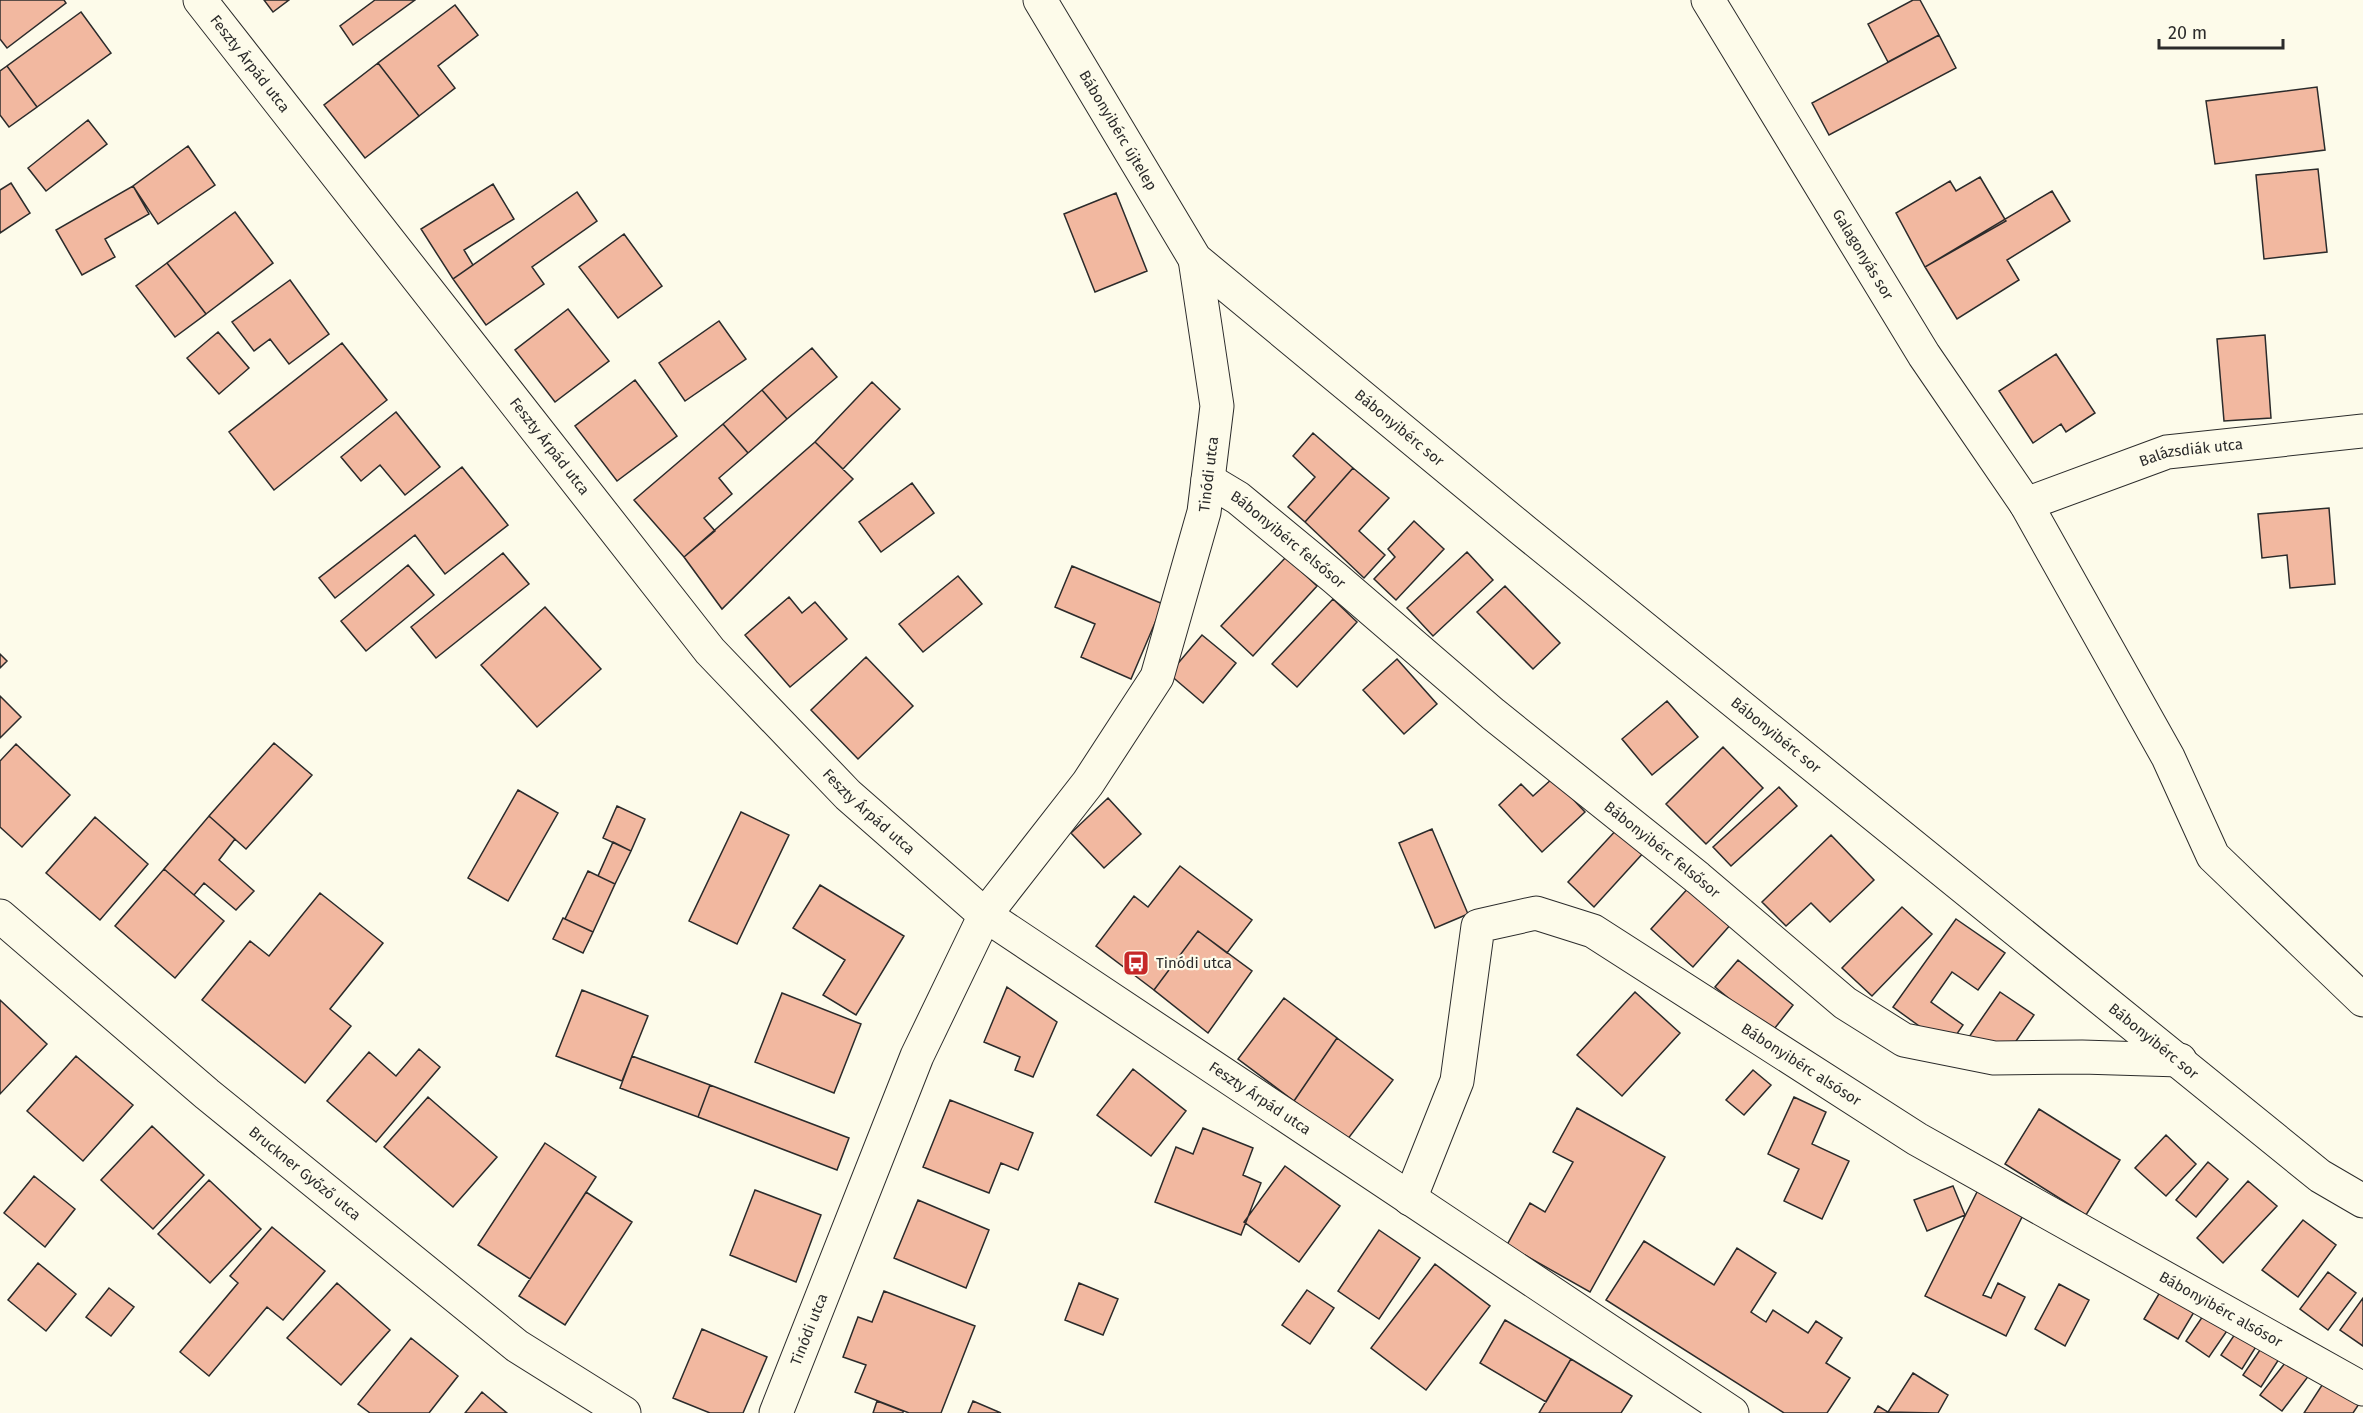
<svg xmlns="http://www.w3.org/2000/svg" width="2363" height="1413" font-family="'Fira Sans',sans-serif">
<rect width="100%" height="100%" fill="#fdfbea"/>
<path fill="#f2b8a0" stroke="#2b2b2b" stroke-width="1.5" d="M0,0H64L66,3L7,48L0,39Z
M264,0H289L273,12Z
M375,0H415L353,45L340,26Z
M1913,0H1920L1939,35L1888,62L1868,24Z
M455,5L478,35L438,66L455,88L419,116L378,63Z
M81,12L111,53L37,107L7,66Z
M1939,35L1956,68L1829,135L1812,103Z
M378,63L419,116L365,158L324,105Z
M7,66L37,107L9,127L0,115V71Z
M2317,87L2325,150L2215,164L2206,101Z
M88,120L107,144L46,191L28,168Z
M188,146L215,185L158,224L133,186Z
M2318,169L2327,252L2264,259L2256,175Z
M1980,177L2006,221L1925,267L1896,213L1950,181L1956,191Z
M11,183L30,213L0,233V190Z
M493,184L514,219L464,250L473,265L453,279L421,229Z
M133,186L149,214L105,239L115,257L82,275L56,230Z
M2052,191L2070,221L2007,260L2019,280L1957,319L1925,267Z
M577,192L597,221L532,267L544,284L486,325L453,279Z
M1116,193L1147,271L1095,292L1064,214Z
M235,212L273,263L206,314L167,263Z
M624,234L662,286L618,318L579,267Z
M167,263L206,314L175,337L136,286Z
M290,280L329,334L289,364L270,339L254,351L232,322Z
M568,309L609,361L555,402L515,350Z
M719,321L746,359L685,401L659,363Z
M218,332L249,368L219,394L187,358Z
M2265,335L2271,418L2224,421L2217,339Z
M342,343L387,400L274,490L229,432Z
M812,348L837,377L787,419L762,390Z
M2056,354L2095,413L2066,432L2061,424L2033,443L1999,391Z
M635,380L677,436L617,481L575,426Z
M872,382L900,409L843,469L815,442Z
M762,390L787,419L748,453L723,424Z
M396,412L440,467L405,495L380,465L361,481L341,457Z
M723,424L748,453L719,478L732,494L704,518L715,531L684,557L634,500Z
M1313,433L1353,468L1305,522L1288,507L1315,477L1293,456Z
M815,442L853,479L722,609L684,557Z
M462,467L508,525L445,574L415,535L335,598L319,578Z
M1353,468L1389,498L1359,531L1385,555L1364,578L1305,522Z
M912,483L934,513L881,552L859,522Z
M2329,508L2335,584L2290,588L2287,555L2262,558L2258,514Z
M1414,521L1444,549L1396,600L1374,579L1395,557L1388,549Z
M1467,552L1493,580L1433,636L1407,608Z
M503,553L529,584L436,658L411,627Z
M1286,557L1317,586L1253,656L1221,626Z
M408,565L434,595L366,651L341,621Z
M1072,566L1163,604L1131,679L1081,657L1095,624L1055,607Z
M958,576L982,604L923,652L899,624Z
M1505,586L1560,643L1533,669L1477,612Z
M789,597L802,613L815,602L847,639L790,687L745,635Z
M1333,599L1357,622L1297,687L1272,664Z
M545,607L601,669L537,727L481,665Z
M1202,635L1236,663L1203,703L1169,674Z
M0,654L7,661L0,668Z
M866,657L913,706L858,759L811,710Z
M1397,659L1437,704L1404,734L1363,690Z
M0,696L21,717L0,738Z
M1667,701L1698,737L1652,775L1622,739Z
M274,743L312,775L246,849L209,816Z
M16,744L70,795L22,847L0,827V761Z
M1723,747L1763,788L1706,844L1666,804Z
M1553,778L1585,812L1542,852L1499,805L1521,784L1533,796Z
M1779,787L1797,806L1731,866L1713,847Z
M518,790L558,813L508,901L468,878Z
M1108,798L1141,834L1104,868L1071,833Z
M617,806L645,819L631,851L603,838Z
M741,812L789,835L737,944L689,921Z
M209,816L235,839L219,860L254,891L236,910L204,883L194,895L164,869Z
M95,817L148,864L100,920L46,873Z
M1619,827L1645,851L1594,907L1568,882Z
M1432,829L1468,914L1435,928L1399,843Z
M1831,835L1874,880L1830,922L1811,903L1786,926L1762,902Z
M613,842L631,851L615,884L598,876Z
M1180,866L1252,920L1227,953L1198,931L1154,990L1096,946L1134,896L1148,907Z
M164,869L224,921L175,978L115,926Z
M588,871L615,884L593,932L565,919Z
M820,885L904,936L856,1015L823,995L845,960L793,928Z
M1691,885L1732,923L1693,967L1651,929Z
M320,893L383,943L330,1009L351,1026L305,1083L202,1000L250,941L269,956Z
M1902,907L1932,934L1872,996L1842,968Z
M563,918L593,932L583,953L553,939Z
M1956,919L2005,953L1978,990L1952,972L1931,1002L1963,1025L1948,1047L1893,1007Z
M1198,931L1252,971L1208,1033L1154,990Z
M1738,960L1793,1005L1771,1033L1715,987Z
M1007,987L1057,1022L1033,1077L1015,1070L1020,1057L984,1042Z
M582,990L648,1016L622,1081L556,1056Z
M1635,992L1680,1033L1622,1096L1577,1055Z
M2000,992L2034,1015L2003,1060L1969,1037Z
M782,993L861,1024L834,1093L755,1062Z
M1284,998L1337,1038L1294,1101L1238,1059Z
M0,1000L47,1044L0,1094Z
M1337,1038L1393,1080L1347,1140L1294,1101Z
M419,1049L440,1067L376,1142L327,1101L369,1052L396,1076Z
M76,1056L133,1105L83,1161L27,1111Z
M632,1056L710,1085L698,1117L620,1088Z
M1133,1069L1186,1111L1151,1156L1097,1115Z
M1753,1070L1771,1085L1744,1115L1726,1100Z
M710,1085L849,1138L837,1170L698,1117Z
M428,1097L497,1157L453,1207L384,1147Z
M1794,1097L1826,1112L1812,1144L1849,1161L1822,1219L1784,1201L1799,1169L1768,1154Z
M950,1100L1033,1133L1018,1170L1001,1163L989,1193L923,1167Z
M1577,1108L1665,1157L1590,1292L1507,1245L1530,1203L1545,1212L1573,1162L1553,1152Z
M2039,1109L2120,1160L2086,1215L2005,1164Z
M152,1126L204,1175L153,1229L101,1180Z
M1203,1128L1253,1148L1243,1175L1261,1183L1241,1235L1155,1202L1176,1147L1193,1154Z
M2166,1135L2196,1164L2166,1196L2135,1168Z
M545,1143L596,1177L530,1279L478,1245Z
M2208,1162L2228,1179L2196,1217L2176,1200Z
M1285,1166L1340,1206L1299,1262L1244,1222Z
M34,1176L75,1209L45,1247L4,1213Z
M209,1180L261,1229L210,1283L158,1234Z
M2248,1181L2277,1206L2223,1263L2197,1238Z
M1953,1186L1965,1215L1927,1231L1914,1200Z
M755,1190L821,1215L796,1282L730,1255Z
M1978,1190L2024,1213L1983,1295L1991,1298L1998,1283L2025,1297L2006,1336L1925,1296Z
M586,1192L632,1222L565,1325L519,1296Z
M918,1200L989,1230L966,1288L894,1258Z
M2303,1220L2336,1245L2298,1297L2262,1270Z
M272,1227L325,1271L283,1320L267,1307L209,1376L180,1352L238,1283L230,1276Z
M1379,1230L1420,1258L1379,1319L1338,1291Z
M1644,1241L1714,1285L1737,1248L1776,1273L1751,1312L1766,1322L1773,1310L1808,1333L1816,1321L1842,1338L1826,1363L1850,1378L1827,1413H1784L1606,1300Z
M38,1263L76,1294L46,1331L8,1300Z
M1435,1264L1490,1306L1426,1390L1371,1348Z
M2328,1272L2356,1293L2328,1330L2300,1309Z
M337,1283L390,1330L341,1385L287,1338Z
M1079,1283L1118,1299L1103,1335L1065,1320Z
M2059,1284L2089,1300L2065,1346L2035,1329Z
M2163,1287L2197,1307L2178,1339L2144,1319Z
M109,1288L134,1307L111,1336L86,1317Z
M1307,1290L1334,1308L1310,1344L1282,1325Z
M884,1291L975,1326L941,1413H909L855,1392L866,1365L843,1357L858,1317L872,1322Z
M2363,1298V1346L2340,1330Z
M2207,1310L2231,1325L2209,1357L2186,1341Z
M1505,1320L1571,1359L1546,1402L1480,1363Z
M2239,1328L2259,1342L2242,1369L2221,1355Z
M702,1329L767,1357L743,1413H710L673,1398Z
M411,1338L458,1376L429,1413H370L358,1404Z
M2264,1344L2281,1356L2261,1387L2243,1375Z
M2289,1358L2310,1374L2282,1411L2260,1395Z
M1571,1359L1632,1396L1621,1413H1539Z
M1913,1373L1948,1395L1938,1413L1888,1412Z
M2326,1379L2361,1401L2353,1413H2304Z
M482,1392L507,1413H465Z
M877,1401L903,1411V1413H873Z
M973,1401L1001,1413H968Z
M1878,1406L1888,1412L1889,1413H1874Z"/>
<g fill="none" stroke-linecap="round" stroke-linejoin="round">
<defs>
<g id="street">
<path id="s1" d="M200,0L710,651L848,795L985,915L1732,1413"/>
<path id="s2" d="M1040,0L1195,259L1524,531L2320,1176L2363,1201"/>
<path id="s3" d="M1708,0L1924,355L2026,504L2168,757L2213,856L2363,1000"/>
<path id="s4" d="M1208,480L1238,498L1335,578L1493,714L1698,878L1845,1003L1904,1040L1994,1058L2082,1057L2180,1060"/>
<path id="s5" d="M2026,504L2167,452L2363,431"/>
<path id="s6" d="M0,916L207,1094L517,1346L624,1413"/>
<path id="s7" d="M1410,1199L1457,1081L1478,926L1536,913L1593,931L1917,1139L2363,1389"/>
<path id="s8" d="M776,1413L917,1056L985,915L1088,783L1157,677L1204,512L1217,406L1195,259"/>
</g>
</defs>
<use href="#street" stroke="#2b2b2b" stroke-width="35"/>
<use href="#street" stroke="#fdfbea" stroke-width="33"/>
</g>
<defs>
<symbol id="bus-square" viewBox="-11 -11 22 22"><rect x="-9" y="-9" width="18" height="18" rx="4" fill="#c62828" stroke="#fdfbea"/><path d="M-5-6H5V4H4V6H2V4H-2V6H-4V4H-5ZM-3.5-4V0h7V-4ZM-3.5 1.2v1.5H-2V1.2ZM2 1.2v1.5H3.5V1.2Z" fill="#fff"/></symbol>
</defs>
<g fill-rule="evenodd">
<use href="#bus-square" x="1121" y="948" width="30" height="30"/>
</g>
<g text-anchor="middle" stroke-width="4.5" stroke-linejoin="round" paint-order="stroke">
<g font-size="15" fill="#2b2b2b" stroke="#fdfbea">
<text dy="5" stroke="none"><textPath href="#s1" startOffset="81">Feszty Árpád utca</textPath></text>
<text dy="5" stroke="none"><textPath href="#s2" startOffset="152">Bábonyibérc újtelep</textPath></text>
<text dy="5" stroke="none"><textPath href="#s3" startOffset="298">Galagonyás sor</textPath></text>
<text dy="5" stroke="none"><textPath href="#s2" startOffset="567">Bábonyibérc sor</textPath></text>
<text dy="5" stroke="none"><textPath href="#s1" startOffset="567">Feszty Árpád utca</textPath></text>
<text dy="5" stroke="none"><textPath href="#s5" startOffset="174">Balázsdiák utca</textPath></text>
<text dy="5" stroke="none"><textPath href="#s8" startOffset="1044">Tinódi utca</textPath></text>
<text dy="5" stroke="none"><textPath href="#s4" startOffset="100">Bábonyibérc felsősor</textPath></text>
<text dy="5" stroke="none"><textPath href="#s2" startOffset="1053">Bábonyibérc sor</textPath></text>
<text dy="5" stroke="none"><textPath href="#s1" startOffset="1053">Feszty Árpád utca</textPath></text>
<text dy="5" stroke="none"><textPath href="#s4" startOffset="586">Bábonyibérc felsősor</textPath></text>
<text dy="5" stroke="none"><textPath href="#s2" startOffset="1539">Bábonyibérc sor</textPath></text>
<text dy="5" stroke="none"><textPath href="#s7" startOffset="650">Bábonyibérc alsósor</textPath></text>
<text dy="5" stroke="none"><textPath href="#s1" startOffset="1539">Feszty Árpád utca</textPath></text>
<text dy="5" stroke="none"><textPath href="#s6" startOffset="399">Bruckner Győző utca</textPath></text>
<text dy="5" stroke="none"><textPath href="#s7" startOffset="1136">Bábonyibérc alsósor</textPath></text>
<text dy="5" stroke="none"><textPath href="#s8" startOffset="90">Tinódi utca</textPath></text>
</g>
<g font-size="15" fill="#2b2b2b" stroke="#fdfbea" text-anchor="start">
<text x="1156" y="968">Tinódi utca</text>
</g>
</g>
<path d="M2159 39v9h124v-9" fill="none" stroke="#2b2b2b" stroke-width="3"/>
<text x="2168" y="39" font-size="18" fill="#2b2b2b" stroke="#fdfbea" stroke-width="4.5" paint-order="stroke">20 m</text>
</svg>
